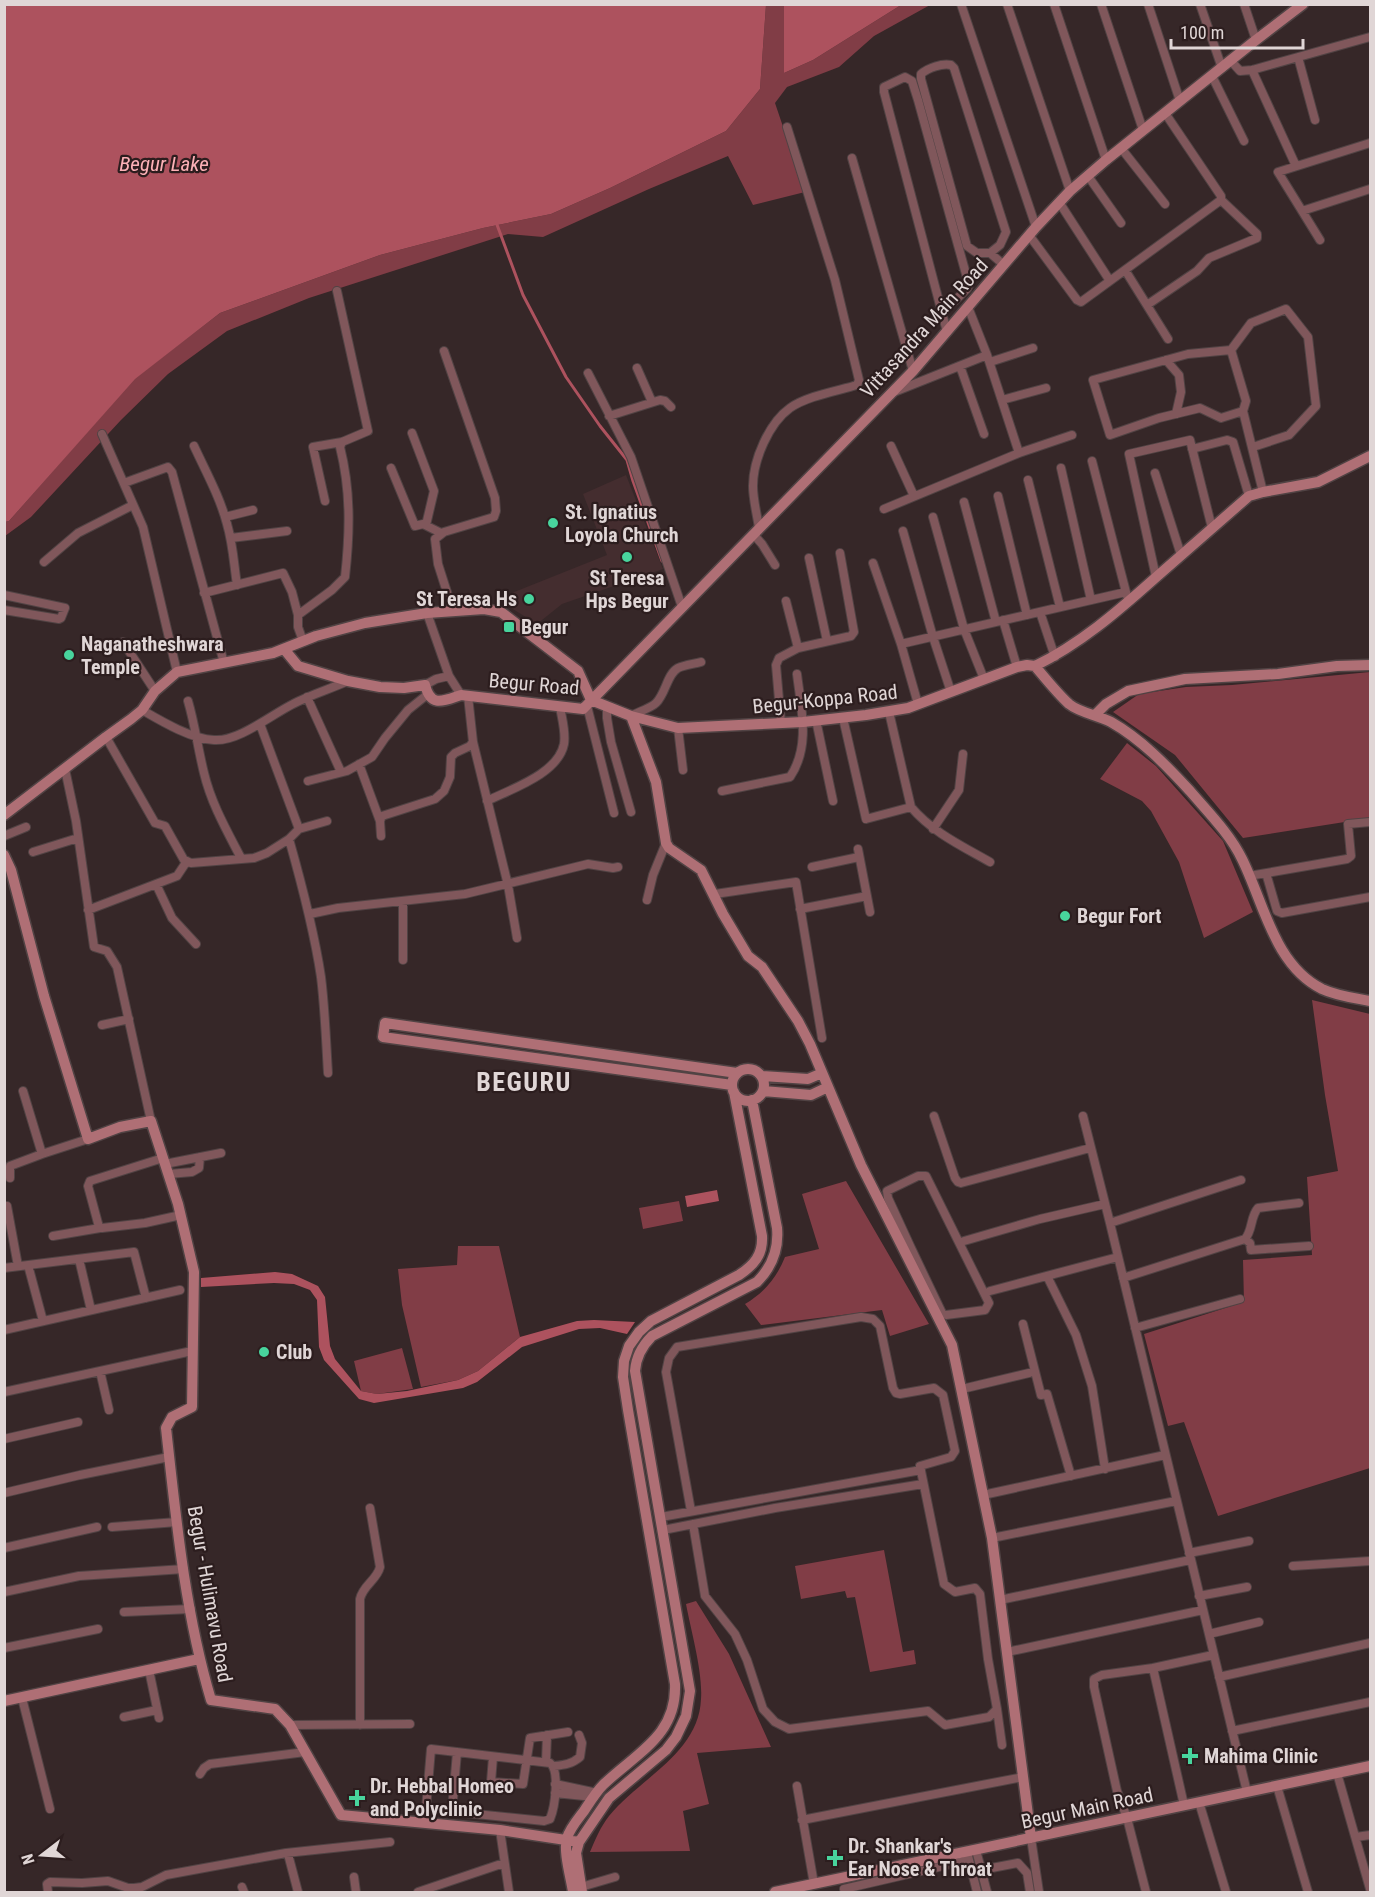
<svg xmlns="http://www.w3.org/2000/svg" width="1375" height="1897" font-family="'Roboto Condensed',sans-serif">
<rect width="100%" height="100%" fill="#362728"/>
<path fill="#442d2f" d="M626,475L663,569L562,604L537,624L497,599L607,555L583,494Z"/>
<path fill="#813d46" d="M766,5H784V73L813,60L901,5H930L874,36L839,67L787,87L775,103L805,192L753,205L728,156L649,189L543,237L508,234L309,298L227,331L168,374L121,420L31,517L5,536V522L9,521L134,379L220,313L380,255L483,228L551,214L610,188L726,131L760,89Z
M1370,672V818L1243,838L1175,755L1113,712L1139,694L1186,687L1232,685Z
M1127,743L1156,766L1223,841L1253,912L1204,938L1179,862L1151,811L1142,801L1100,779Z
M1312,1000L1370,1014V1468L1218,1516L1184,1422L1168,1426L1144,1334L1244,1302L1243,1260L1312,1255L1307,1177L1338,1171L1325,1095Z
M846,1181L929,1324L890,1336L882,1310L761,1325L745,1304C765,1292 777,1277 785,1257L819,1249L802,1194Z
M679,1201L683,1221L643,1229L639,1208Z
M458,1246H499L520,1337L478,1371L458,1380L421,1387L402,1305L398,1269L457,1265Z
M402,1348L413,1389L377,1394L361,1391L354,1361Z
M884,1550L903,1652L914,1650L916,1664L870,1672L855,1597L847,1598L845,1591L801,1599L795,1566Z
M696,1601L729,1654L771,1747L697,1753L709,1804L683,1811L690,1851L590,1852C595,1840 601,1826 609,1816C640,1778 699,1753 701,1699C703,1672 691,1631 686,1604Z"/>
<path fill="#ad525e" d="M5,4H766V5L760,89L726,131L610,188L551,214L483,228L380,255L220,313L135,379L9,521L5,522Z
M784,5V4L901,5L813,60L784,73Z
M717,1190L719,1201L687,1207L685,1196Z
M275,1272L292,1274L318,1286L325,1297L330,1346L335,1359L361,1391L377,1394L407,1391L458,1380L478,1371L520,1337L577,1321L594,1320L635,1322L627,1334L600,1328L579,1329L522,1347L477,1382L463,1388L374,1403L359,1399L324,1360L319,1347L317,1300L310,1290L294,1284L274,1283L201,1287V1278Z"/>
<g fill="none" stroke-linecap="round" stroke-linejoin="round">
<path stroke="#ad525e" stroke-width="3" d="M496,222L523,295L566,377L600,426L627,460L633,481L662,561"/>
<defs>
<path id="street" d="M961,4L1036,227
M1007,4L1070,191
M1054,4L1106,160
M1101,4L1143,130
M1148,4L1180,101
M1200,4L1222,68
M1244,4L1256,40
M1298,57L1315,120
M1231,61L1240,71L1252,70L1370,37
M1252,70L1296,166
M1212,76L1244,141
M1121,148L1165,204
M852,158L913,371
M1088,176L1121,223
M1059,202L1110,281
M1302,211L1370,189
M1029,235L1077,300L1081,302L1221,200V196L1165,113
M1320,240L1278,172L1370,143
M990,253H977L967,246L921,79V74C928,68 942,63 951,65L954,68L1006,232L1000,245L990,253L1004,265
M1125,270L1168,339
M1147,305L1197,271L1209,258L1257,238V234L1221,200
M942,313L967,289L969,285L918,100L912,81L905,77L884,87V92L942,313L947,332
M1231,350L1246,401L1243,411
M444,351L495,498L496,511L494,517L444,532L435,539L438,564L453,611
M1166,360L1179,375L1181,392L1176,414
M990,362L1033,348
M960,366L984,434
M637,368L652,402
M588,373L631,457L682,607
M894,392L987,355
M1002,400L1046,388
M609,416L660,400L665,401L671,407
M412,433L434,491L426,525
M102,434L143,527L177,672
M194,446C206,472 220,497 227,524C233,544 234,565 237,585
M891,446L914,496
M1253,447L1289,435L1316,406L1308,337L1286,309L1251,323L1231,350L1188,354L1093,380L1110,435L1159,418L1200,408L1221,418L1243,411L1263,492
M1192,449L1227,440L1233,442L1249,496
M1019,453L1072,435
M1092,461L1127,596
M391,468L415,526L423,524L441,533
M1061,468L1091,600
M1155,473L1181,555
M1028,480L1060,607
M124,483L168,467L172,472L224,663
M998,496L1027,615
M325,501L313,447L342,442L368,431L337,291
M964,502L996,622
M884,509L1019,453L987,355L968,307
M225,517L253,510
M933,517L964,629L984,679
M759,528C757,514 753,500 753,486C753,460 769,423 790,408C807,396 837,391 857,385L859,380L835,280L787,127
M903,531L933,637L951,692
M754,535L762,544L775,565
M231,538L287,531
M809,558L827,641
M44,562L78,533L133,505
M873,563L901,644L918,704
M1156,577L1129,454L1190,440L1212,528
M204,593L283,573L292,592L298,615
M4,595L65,608L61,618L59,619L4,610
M786,601L798,648
M1040,612L1055,657
M427,613L449,676L461,695
M1003,620L1017,667
M303,641L298,627V615L332,590L345,577C350,532 351,491 340,447L342,442
M123,642L155,691
M901,644L1126,592
M425,685L436,679L449,676
M307,697L341,772
M188,701C195,725 198,749 204,773C211,803 227,831 241,858
M587,706L614,813
M607,706V718L611,742L631,812
M142,710C161,721 191,739 214,740C238,742 271,715 293,704C310,695 330,689 348,681
M889,712L911,807C932,832 962,846 990,862
M631,716C638,712 651,708 656,703C666,693 667,674 678,668C685,665 694,664 701,662
M843,718L866,819L911,807
M816,720L833,801
M781,723L776,665L779,658L798,648L851,636L854,632L840,553
M260,724L299,829L289,839C302,885 314,930 321,977C325,1009 326,1042 328,1073
M678,728L683,770
M106,737L155,823L165,826L184,860L191,863L254,858L267,853L289,839
M473,742L508,885L517,938
M359,764L380,821
M65,769L76,821L94,947L107,951L117,967L151,1121
M308,781L347,771L372,757L385,738L408,710L428,694
M722,791L790,777C811,746 801,708 797,674
M487,801C511,789 558,774 564,744C566,732 562,719 560,707
M299,829L327,821
M933,829L959,790L963,754
M4,836L26,827
M381,836L380,821L382,816L435,799L444,791L450,777L451,757L455,753L470,746L473,742L468,696
M858,849L870,912
M33,852L78,838
M812,867L859,857
M1266,873L1277,911L1282,913L1370,897
M1249,876L1347,859L1351,856L1348,824L1370,822
M156,884L172,918L196,944
M715,894L796,882L822,1038
M647,900L653,875L666,843
M800,909L867,896
M88,910L177,876L187,861
M310,914L338,908L465,894L588,864L613,868L618,867
M403,960V902
M102,1025L129,1019
M23,1091L42,1154L88,1139
M934,1116L955,1178L958,1182L961,1183L1090,1148
M1083,1116L1110,1223L1247,1792
M163,1158L90,1181L88,1186L99,1227L102,1228L145,1223L181,1215
M165,1164L221,1153
M169,1174L192,1172L199,1168L200,1157
M10,1178V1166L42,1154
M7,1206L18,1266
M1110,1223L1241,1180
M53,1236L100,1228
M1245,1239C1253,1230 1250,1217 1258,1208L1299,1203
M964,1241L1040,1219L1105,1204
M905,1251L911,1248L888,1198L887,1191L918,1176H926L989,1303L985,1310L946,1315L942,1313L911,1248
M79,1259L91,1310
M28,1265L43,1321
M4,1268L134,1252L146,1298
M1047,1276L1076,1335L1092,1386L1105,1469
M1123,1278L1245,1239L1250,1243L1251,1250L1309,1246
M990,1291L1118,1257
M1023,1324L1041,1395L1047,1394L1071,1476
M1135,1328L1240,1299
M4,1330L180,1290
M100,1371L109,1410
M962,1389L1029,1373
M4,1392L192,1351
M4,1439L78,1422
M4,1493L80,1475L169,1457
M983,1495L1165,1455
M691,1511L666,1372L669,1358L677,1347L861,1317L873,1319L880,1326L893,1388L896,1393L900,1394L934,1388L943,1395L955,1451L951,1457L920,1466L944,1584L955,1592L975,1588L980,1594L988,1659L997,1709L989,1717L945,1725L928,1711L789,1729L775,1722L763,1709L747,1660L735,1634L705,1596L693,1524
M661,1517L921,1470
M112,1527L177,1522
M663,1530L775,1508L923,1484
M992,1538L1176,1501
M4,1548L97,1527
M1189,1553L1249,1541
M1293,1566L1370,1561
M4,1592L79,1576L184,1569
M1199,1596L1247,1587
M1000,1600L1190,1560
M124,1612L191,1609
M1209,1634L1259,1622
M4,1648L98,1629
M1007,1652L1203,1610
M1153,1668L1184,1805
M149,1670L159,1718
M1219,1677L1370,1643
M22,1698L50,1809
M997,1709L1002,1745
M124,1717L157,1710
M290,1725L410,1724
M360,1725V1599C363,1585 377,1580 380,1567L370,1508
M1232,1731L1370,1702
M431,1749L550,1763C560,1771 555,1807 550,1819L544,1821L426,1809Z
M493,1757L491,1782L523,1784L530,1738L568,1732
M546,1762L547,1735
M554,1766C564,1765 572,1764 580,1757L582,1743L579,1735
M1337,1773L1370,1889
M200,1774L204,1768L210,1764L305,1752
M555,1784L597,1793
M797,1786L814,1884
M1277,1786L1308,1892
M555,1793L594,1797
M1199,1802L1226,1892
M452,1811L457,1752
M802,1820L1023,1777
M500,1830L509,1892
M1356,1837L1370,1835
M1031,1838L1039,1892
M976,1850L987,1892
M288,1854L298,1892
M968,1856L977,1892
M981,1870L1018,1863L1027,1873L1030,1892
M354,1877L356,1892
M242,1887L244,1892
M581,1887L615,1877
M844,1889L969,1860
M48,1892L47,1884L50,1882L82,1883L108,1881L128,1888H134L142,1887L166,1875L286,1853L390,1842
M418,1892L504,1863
M1146,1892L1127,1818L1117,1791L1094,1687V1679L1102,1675L1153,1668L1213,1655"/>
<path id="secondary" d="M284,649L298,666L348,681L380,687L404,688L425,685C431,708 443,701 461,695L583,709L913,371L1036,227L1070,191L1106,160L1256,40L1303,4
M1035,666C1080,644 1117,612 1154,579C1186,551 1217,524 1249,496L1263,492L1318,482L1370,456
M591,700L631,716L678,728L803,722L866,715L908,708L1017,667L1027,665L1035,666C1046,679 1057,693 1069,704C1080,713 1098,715 1111,722C1141,739 1166,765 1190,791C1208,812 1230,834 1242,859C1264,903 1274,965 1322,989C1337,996 1354,998 1370,1001
M1095,715L1106,704L1128,691L1185,679L1278,674L1337,666L1370,665
M631,716L656,782L666,843L669,848L701,870L723,914L748,956L762,967L798,1021L810,1044L861,1165L952,1345L992,1538L1031,1838
M4,815L106,737L131,719L142,710L155,691L177,672L273,653L316,636L365,623L427,613L484,609L501,612L578,671L591,700
M4,855L11,870L44,996L88,1139L120,1127L151,1121L178,1204L194,1272L192,1407L172,1417L166,1428C176,1519 185,1613 211,1700L275,1709L290,1725L341,1815L500,1830L579,1842
M732 1085a16 16 0 1 1 32 0a16 16 0 1 1-32 0Z
M762,1076L808,1079L822,1073
M732,1085L383,1037L385,1023L737,1073
M763,1091L811,1095L828,1087
M4,1701L199,1659
M573,1892C571,1878 563,1851 567,1838C570,1828 578,1819 584,1811C590,1802 596,1792 603,1785C636,1753 677,1736 675,1684L628,1410L623,1377L624,1361L629,1346L639,1332L651,1321L739,1275C754,1265 763,1255 762,1236L734,1092
M582,1892L576,1853L579,1842L609,1798L666,1750L676,1737L686,1716L690,1691L635,1371C636,1357 642,1346 652,1336L757,1282C772,1267 779,1250 777,1228L752,1100
M775,1892L1370,1766"/>
</defs>
<use href="#street" stroke="#514344" stroke-width="10"/>
<use href="#secondary" stroke="#514344" stroke-width="13"/>
<use href="#street" stroke="#80575b" stroke-width="8"/>
<use href="#secondary" stroke="#af6f75" stroke-width="10"/>
</g>
<g fill="#48d49d" stroke="#2c1d1e" stroke-width="2">
<circle cx="553" cy="523" r="6"/>
<circle cx="627" cy="557" r="6"/>
<circle cx="529" cy="599" r="6"/>
<rect x="503" y="621" width="12" height="12" rx="3"/>
<circle cx="69" cy="655" r="6"/>
<circle cx="1065" cy="916" r="6"/>
<circle cx="264" cy="1352" r="6"/>
<path d="M1187 1747h6v6h6v6h-6v6h-6v-6h-6v-6h6z"/>
<path d="M354 1789h6v6h6v6h-6v6h-6v-6h-6v-6h6z"/>
<path d="M832 1849h6v6h6v6h-6v6h-6v-6h-6v-6h6z"/>
</g>
<g text-anchor="middle" stroke-width="4.5" stroke-linejoin="round" paint-order="stroke">
<g font-size="20" fill="#e0d6d6" stroke="#2c1d1e">
<text transform="translate(924 328) rotate(-48)" y="7">Vittasandra Main Road</text>
<text transform="translate(534 684) rotate(5)" y="7">Begur Road</text>
<text transform="translate(825 699) rotate(-6)" y="7">Begur-Koppa Road</text>
<text transform="translate(210 1594) rotate(80)" y="7">Begur - Hulimavu Road</text>
<text transform="translate(1087 1808) rotate(-12)" y="7">Begur Main Road</text>
</g>
<g font-size="20" font-weight="bold" fill="#e0d6d6" stroke="#2c1d1e" text-anchor="start">
<text x="565" y="519">St. Ignatius<tspan x="565" dy="23">Loyola Church</tspan></text>
<text x="627" y="585" text-anchor="middle">St Teresa<tspan x="627" dy="23">Hps Begur</tspan></text>
<text x="517" y="606" text-anchor="end">St Teresa Hs</text>
<text x="521" y="634">Begur</text>
<text x="81" y="651">Naganatheshwara<tspan x="81" dy="23">Temple</tspan></text>
<text x="1077" y="923">Begur Fort</text>
<text x="276" y="1359">Club</text>
<text x="1204" y="1763">Mahima Clinic</text>
<text x="370" y="1793">Dr. Hebbal Homeo<tspan x="370" dy="23">and Polyclinic</tspan></text>
<text x="848" y="1853">Dr. Shankar's<tspan x="848" dy="23">Ear Nose &amp; Throat</tspan></text>
</g>
<g font-size="21" font-style="italic" fill="#fdb1b7" stroke="#2c1d1e">
<text x="164" y="171">Begur Lake</text>
</g>
<g font-size="26" font-weight="bold" letter-spacing="1.5" fill="#e0d6d6" stroke="#2c1d1e">
<text x="524" y="1091">BEGURU</text>
</g>
</g>
<rect width="1375" height="1897" fill="none" stroke="#e0d6d6" stroke-width="12"/>
<g transform="translate(42 1855) rotate(253)" stroke="#2c1d1e" stroke-width="4.5" paint-order="stroke">
<path d="M0-4.5L10 22L0 15L-10 22Z" fill="#e0d6d6"/>
<text y="-9" font-size="16" font-weight="bold" text-anchor="middle" fill="#e0d6d6">N</text>
</g>
<path d="M1171 39v9h132v-9" fill="none" stroke="#e0d6d6" stroke-width="3"/>
<text x="1180" y="39" font-size="18" fill="#e0d6d6" stroke="#2c1d1e" stroke-width="4.5" paint-order="stroke">100 m</text>
</svg>
